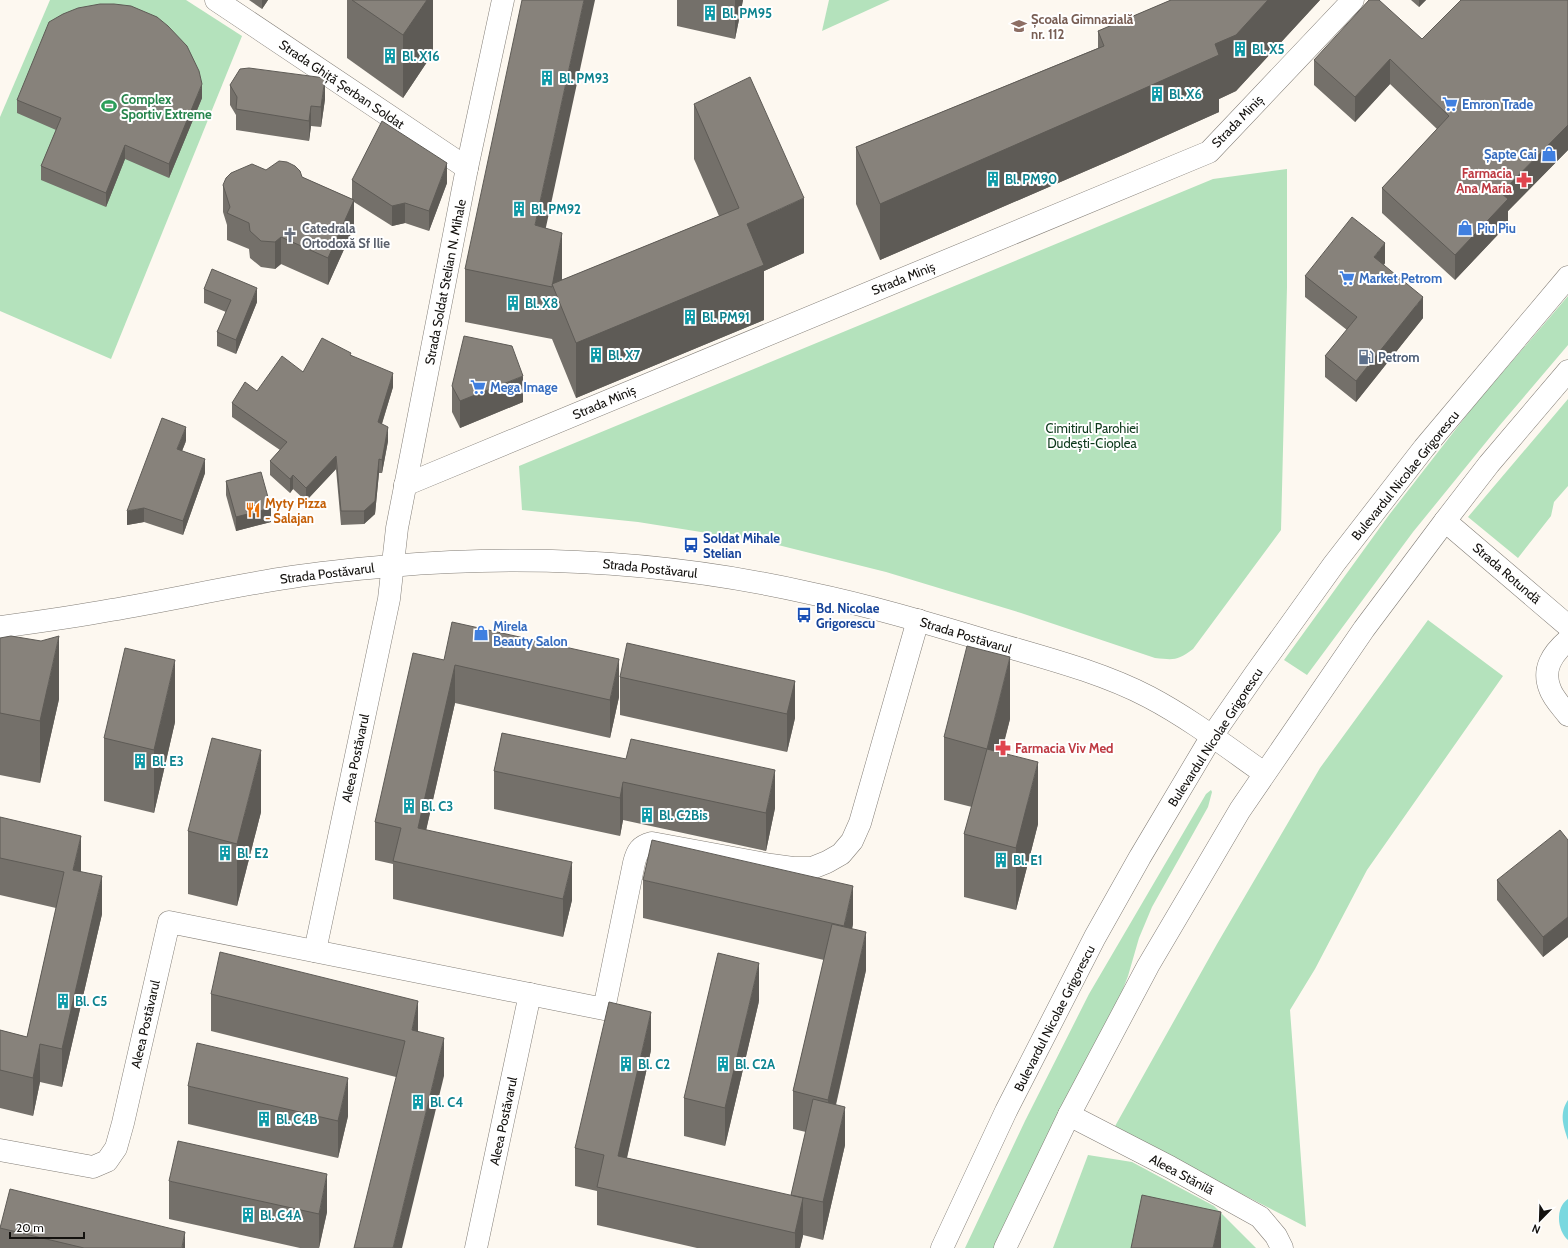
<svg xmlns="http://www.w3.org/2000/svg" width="1568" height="1248" viewBox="0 0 1568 1248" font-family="Cabin,sans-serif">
<rect width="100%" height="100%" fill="#fdf8f0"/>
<g fill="#b4e2bc">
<polygon points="50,0 186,0 242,36 111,359 0,311 0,117"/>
<polygon points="829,0 890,0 822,31"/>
<path d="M1287 169V287L1281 530 1193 649C1177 661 1174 660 1155 658L1021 613 886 572 770 543 638 522 522 510 519 466 1213 179Z"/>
<polygon points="1568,296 1568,345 1500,425 1413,532 1307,675 1284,660 1389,515 1473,407"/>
<polygon points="1568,399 1568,486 1554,502 1551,516 1518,558 1468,517"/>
<polygon points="1428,620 1503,676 1367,870 1315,969 1290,1010 1306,1227 1114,1128 1217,944 1320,768"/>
<polygon points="1211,790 1212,792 1208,807 1152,907 1139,938 1128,976 1116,1007 997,1248 965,1248 1025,1121 1089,994 1206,794"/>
<polygon points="1088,1155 1132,1162 1214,1206 1256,1248 1053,1248"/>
</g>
<g fill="#7ad8df">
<path d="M1568 1100V1140C1563 1126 1559 1113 1568 1100Z"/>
<path d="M1568 1199V1240C1557 1231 1555 1207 1568 1199Z"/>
</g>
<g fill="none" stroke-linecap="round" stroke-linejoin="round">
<defs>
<g id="minor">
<polyline points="216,0 467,168"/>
<polyline points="405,485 1209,152 1353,0"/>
<polyline points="1445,521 1568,626"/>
<path d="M1568 640C1552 654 1542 669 1550 689 1553 698 1562 707 1568 715"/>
<polyline points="315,951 389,599 397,528 467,168 503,0"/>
<polyline points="1069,1115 1170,1167 1260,1217 1276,1236 1282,1248"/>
<path d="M0 1150 93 1167 107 1161 116 1148 123 1123 169 922 604 1009 634 863C637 851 640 846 652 843L771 865 793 868H812L827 862 841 854 852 841 860 823 918 620"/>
<polyline points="476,1248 530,994"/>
</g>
<path id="tertiary" d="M0 627C37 622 74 617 111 610 171 600 231 586 292 577 325 572 357 569 390 566 530 554 672 562 809 593 867 605 924 622 981 639 1037 656 1097 670 1149 697 1189 718 1227 747 1264 773"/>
<g id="secondary">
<polyline points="942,1248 1006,1111 1095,937 1140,857 1212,736 1255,674 1334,564 1424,448 1568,277"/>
<polyline points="1005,1248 1069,1115 1148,966 1240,810 1364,629 1445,521 1489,464 1568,371"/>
</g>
</defs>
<use href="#minor" stroke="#837e77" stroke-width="23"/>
<use href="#tertiary" stroke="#837e77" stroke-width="23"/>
<use href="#secondary" stroke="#837e77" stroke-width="23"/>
<use href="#minor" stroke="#fff" stroke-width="22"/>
<use href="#tertiary" stroke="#fff" stroke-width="22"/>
<use href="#secondary" stroke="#fff" stroke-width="22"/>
</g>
<g fill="#74706a">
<polygon points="249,0 268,0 262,9"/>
<polygon points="347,0 433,0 433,53 403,98 347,58"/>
<polygon points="677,0 743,0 735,39 677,26"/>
<polygon points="1171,0 1320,0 1236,91 1219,99 1219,112 1125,154 880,260 856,204 856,147 1098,48 1098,31"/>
<polygon points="1411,0 1426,0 1419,7"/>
<polygon points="1568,0 1568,150 1508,211 1508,224 1455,280 1382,213 1382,188 1437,129 1390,84 1355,122 1314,85 1314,60 1422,39"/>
<polygon points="230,85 325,99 321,127 311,126 309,141 236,130 236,115 230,105"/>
<polygon points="202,98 169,178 125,159 106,207 41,180 41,166 56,130 17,113 17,100"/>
<polygon points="694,104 804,253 764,271 764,320 576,398 552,339 465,322 465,269 546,228 562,280 719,216 694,159"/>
<polygon points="266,170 302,177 352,199 352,180 447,183 429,231 405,223 392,226 354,202 354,227 328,285 281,264 275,269 261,267 250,258 249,249 227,240 227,225 223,212 223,185"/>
<polygon points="1385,263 1384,265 1423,318 1356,402 1325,377 1325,356 1347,330 1305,297 1305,276"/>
<polygon points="204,289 257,302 236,354 217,346 217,332 226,312 204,303"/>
<polygon points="351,355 393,387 382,424 388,441 382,473 379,473 375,514 364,524 341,525 336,469 306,501 293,489 290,493 270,475 270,461 280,450 232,417 232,403 257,391 303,372"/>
<polygon points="452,386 523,402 460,428 452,412"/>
<polygon points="186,441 182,451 205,473 183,535 144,522 127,525"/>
<polygon points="226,481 271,522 236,531 226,495"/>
<polygon points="0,638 59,699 40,783 0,775"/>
<polygon points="444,660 619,697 610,738 455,703 426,830 572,900 563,937 393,899 393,864 375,860 375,822"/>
<polygon points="620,677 795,681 795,718 787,752 620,715"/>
<polygon points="1010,719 1001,752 1038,824 1016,910 964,897 964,834 972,807 944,800 944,737"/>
<polygon points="175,722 154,813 104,801 104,738"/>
<polygon points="502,733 775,808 766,851 623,820 620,836 494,809 494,771"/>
<polygon points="261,812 237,906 188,894 188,831"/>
<polygon points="0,817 81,872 102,914 62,1087 40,1082 33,1116 0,1108 0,1030 27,1037 56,908 0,895"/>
<polygon points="1568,840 1568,937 1543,957 1497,900 1497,880"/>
<polygon points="643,880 853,924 852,929 866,970 836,1105 845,1145 823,1240 803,1235 800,1248 697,1248 597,1225 597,1191 575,1186 575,1148 651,1050 627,1158 791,1196 806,1132 793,1129 793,1091 824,960 643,918"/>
<polygon points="211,994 418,1032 444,1076 396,1077 211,1031"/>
<polygon points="759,1001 725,1146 684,1136 684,1098"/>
<polygon points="188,1086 348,1116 338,1158 188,1124"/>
<polygon points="169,1181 327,1212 319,1248 300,1248 169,1219"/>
<polygon points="0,1228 185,1248 0,1248"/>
</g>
<g fill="#5e5b56">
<polygon points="262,0 268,0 262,9"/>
<polygon points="427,0 433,0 433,53 403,98 403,35"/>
<polygon points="584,0 595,0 535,278 535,225"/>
<polygon points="735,0 743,0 735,39"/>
<polygon points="1268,0 1320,0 1236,91 1219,99 1219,112 1125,154 880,260 880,204 1215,44"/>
<polygon points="1419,0 1426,0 1419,7"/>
<polygon points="1390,59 1390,84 1355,122 1355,97"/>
<polygon points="325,78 325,99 321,127 321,107"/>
<polygon points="202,84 202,98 169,178 169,164"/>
<polygon points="311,106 311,126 309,141 309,121"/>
<polygon points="1568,125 1568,150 1508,211 1508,224 1455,280 1455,255 1501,193"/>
<polygon points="125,145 125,159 106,207 106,193"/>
<polygon points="447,163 447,183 429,231 429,211"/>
<polygon points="804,198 804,253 764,271 764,320 576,398 576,343 747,224"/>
<polygon points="354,200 354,227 328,285 328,258"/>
<polygon points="405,203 405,223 392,226 392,206"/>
<polygon points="562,233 562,285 552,285"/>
<polygon points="281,237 281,264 275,269 275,242"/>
<polygon points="1385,243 1385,263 1374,278 1374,257"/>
<polygon points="257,288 257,302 236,354 236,340"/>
<polygon points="1423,297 1423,318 1356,402 1356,381"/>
<polygon points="393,373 393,387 378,436 378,422"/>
<polygon points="523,376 523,402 460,428 460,401"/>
<polygon points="186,427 186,441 177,463 177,449"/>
<polygon points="388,427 388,441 382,473 382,460"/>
<polygon points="336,456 336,469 306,501 306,488"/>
<polygon points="205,459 205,473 183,535 183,521"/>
<polygon points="379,459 379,473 375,514 364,524 364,511"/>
<polygon points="293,475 293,489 290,493 290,479"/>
<polygon points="144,508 144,522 127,525 127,511"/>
<polygon points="271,508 271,522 236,531 236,517"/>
<polygon points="59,636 59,699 40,783 40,721"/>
<polygon points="1010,657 1010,719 987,811 987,749"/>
<polygon points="619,659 619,697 610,738 610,700"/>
<polygon points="175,660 175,722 154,813 154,750"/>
<polygon points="455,665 455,703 418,866 418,828"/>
<polygon points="795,681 795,718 787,752 787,714"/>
<polygon points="261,750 261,812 237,906 237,844"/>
<polygon points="1038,762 1038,824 1016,910 1016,848"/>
<polygon points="775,770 775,808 766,851 766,813"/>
<polygon points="623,782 623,820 620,836 620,798"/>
<polygon points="81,836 81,873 73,870"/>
<polygon points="572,862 572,900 563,937 563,899"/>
<polygon points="102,876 102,914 62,1087 62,1049"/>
<polygon points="853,886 853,924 844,964 844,926"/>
<polygon points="1568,917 1568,937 1543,957 1543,937"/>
<polygon points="866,932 866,970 828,1138 828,1100"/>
<polygon points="759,963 759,1001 725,1146 725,1108"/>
<polygon points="418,1001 418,1039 412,1030"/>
<polygon points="651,1012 651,1050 619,1192 618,1156"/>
<polygon points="444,1038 444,1076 402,1248 393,1248"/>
<polygon points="40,1044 40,1082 33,1116 33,1078"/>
<polygon points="348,1078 348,1116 338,1158 338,1121"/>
<polygon points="845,1107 845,1145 823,1240 823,1202"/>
<polygon points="327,1174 327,1212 319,1248 319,1214"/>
<polygon points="803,1198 803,1236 800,1248 795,1248 795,1233"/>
<polygon points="1221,1212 1221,1248 1213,1248"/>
<polygon points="185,1232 185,1248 182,1248"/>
</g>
<g fill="#87827b" stroke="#5e5b56">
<polygon points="352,0 427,0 403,35"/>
<polygon points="522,0 584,0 535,225 562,233 552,287 465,269"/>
<polygon points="1171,0 1268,0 1236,35 1215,44 1219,55 1125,97 880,204 856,147 1104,46 1098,31"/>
<polygon points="1369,0 1379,0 1422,39 1461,0 1568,0 1568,125 1501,193 1508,199 1455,255 1382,188 1449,116 1390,59 1355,97 1314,60"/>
<polygon points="100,4 114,4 131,6 157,17 168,26 187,46 199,71 202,84 169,164 125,145 106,193 41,166 61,118 17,100 49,22 63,14 78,8"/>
<polygon points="249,68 325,78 321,107 311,106 309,121 236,109 237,97 230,85 240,69"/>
<polygon points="750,77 804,198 747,224 764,265 576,343 552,284 739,208 694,104"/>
<polygon points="382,121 447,163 429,211 405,203 392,206 352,180"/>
<polygon points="279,161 287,162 295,166 300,171 302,177 354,200 328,258 281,237 275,242 261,241 250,231 249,223 227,213 230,207 223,185 226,178 231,173 252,164 266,170"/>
<polygon points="1352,217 1385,243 1374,257 1423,297 1356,381 1325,356 1357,317 1305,276"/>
<polygon points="212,269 257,288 236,340 217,332 231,300 204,289"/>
<polygon points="464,336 512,346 523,376 460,401 452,386"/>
<polygon points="322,338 351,353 350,355 393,373 378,422 388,427 382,460 379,459 375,501 364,511 341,511 336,456 306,488 293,475 290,479 270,461 287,442 232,403 245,382 257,391 282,356 303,372"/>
<polygon points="162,418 186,427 177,449 205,459 183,521 144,508 127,511"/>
<polygon points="261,472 271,508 236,517 226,481"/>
<polygon points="452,622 619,659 610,700 455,665 418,828 572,862 563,899 393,861 401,828 375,822 413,653 444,660"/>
<polygon points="11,636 41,641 59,636 40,721 0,713 0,638"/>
<polygon points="627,643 795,681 787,714 620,677"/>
<polygon points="967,646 1010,657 987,749 944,737"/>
<polygon points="125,648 175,660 154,750 104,738"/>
<polygon points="502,733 626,759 631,739 775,770 766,813 623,782 620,798 494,771"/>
<polygon points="212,738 261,750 237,844 188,831"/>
<polygon points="987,749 1038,762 1016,848 964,834"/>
<polygon points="0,817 81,836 73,870 102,876 62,1049 40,1044 33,1078 0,1070 0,1030 27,1037 64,872 0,858"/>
<polygon points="1560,830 1568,840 1568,917 1543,937 1497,880"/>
<polygon points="652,840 853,886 844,926 643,880"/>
<polygon points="832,924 866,932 828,1100 793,1091"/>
<polygon points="220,952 418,1001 412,1030 444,1038 393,1248 354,1248 405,1041 211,994"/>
<polygon points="718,953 759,963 725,1108 684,1098"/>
<polygon points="609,1002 651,1012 618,1156 803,1198 795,1233 597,1187 604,1155 575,1148"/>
<polygon points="197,1043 348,1078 338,1121 188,1086"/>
<polygon points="813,1099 845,1107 823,1202 791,1195"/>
<polygon points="178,1141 327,1174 319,1214 169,1181"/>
<polygon points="10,1189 185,1232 182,1247 184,1248 84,1248 0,1228"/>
<polygon points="1142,1195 1221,1212 1213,1248 1131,1248"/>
</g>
<defs>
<symbol id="building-bare" viewBox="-9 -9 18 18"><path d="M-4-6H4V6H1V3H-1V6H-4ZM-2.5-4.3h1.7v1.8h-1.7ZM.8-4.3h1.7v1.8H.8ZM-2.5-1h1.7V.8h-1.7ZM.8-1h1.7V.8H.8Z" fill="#0f9aa8" stroke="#fff" stroke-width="2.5" paint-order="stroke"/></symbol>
<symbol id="school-bare" viewBox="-9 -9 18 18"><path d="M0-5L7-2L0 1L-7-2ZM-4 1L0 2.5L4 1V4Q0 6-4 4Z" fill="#8d6e63" stroke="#fff" stroke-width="2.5" paint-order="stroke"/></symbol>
<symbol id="supermarket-bare" viewBox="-9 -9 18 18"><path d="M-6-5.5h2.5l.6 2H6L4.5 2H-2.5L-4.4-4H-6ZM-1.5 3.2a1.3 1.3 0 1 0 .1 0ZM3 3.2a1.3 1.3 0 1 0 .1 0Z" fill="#3f7fe0" stroke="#fff" stroke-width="2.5" paint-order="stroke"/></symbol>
<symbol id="stadium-bare" viewBox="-9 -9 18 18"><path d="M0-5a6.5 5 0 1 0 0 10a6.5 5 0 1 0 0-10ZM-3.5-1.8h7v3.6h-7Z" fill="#2e9e5b" stroke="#fff" stroke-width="2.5" paint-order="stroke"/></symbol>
<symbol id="shop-bare" viewBox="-9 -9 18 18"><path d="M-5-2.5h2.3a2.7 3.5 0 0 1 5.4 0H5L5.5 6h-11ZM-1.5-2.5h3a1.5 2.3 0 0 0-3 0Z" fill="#3f7fe0" stroke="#fff" stroke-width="2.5" paint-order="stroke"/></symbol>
<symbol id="pharmacy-bare" viewBox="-9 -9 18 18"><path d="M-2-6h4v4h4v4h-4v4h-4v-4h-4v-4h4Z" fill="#e0444e" stroke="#fff" stroke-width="2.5" paint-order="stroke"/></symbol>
<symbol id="church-bare" viewBox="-9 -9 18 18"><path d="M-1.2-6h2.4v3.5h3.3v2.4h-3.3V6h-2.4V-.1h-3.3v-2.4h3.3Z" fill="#6b7280" stroke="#fff" stroke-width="2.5" paint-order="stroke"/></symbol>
<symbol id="fuel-bare" viewBox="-9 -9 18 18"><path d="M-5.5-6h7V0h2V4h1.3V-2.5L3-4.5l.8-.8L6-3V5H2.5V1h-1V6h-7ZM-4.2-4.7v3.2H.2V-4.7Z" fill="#5c6f8a" stroke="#fff" stroke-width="2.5" paint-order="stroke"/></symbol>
<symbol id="restaurant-bare" viewBox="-9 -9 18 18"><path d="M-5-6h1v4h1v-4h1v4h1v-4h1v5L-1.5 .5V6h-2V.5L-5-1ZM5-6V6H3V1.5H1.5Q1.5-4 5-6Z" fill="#e8710a" stroke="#fff" stroke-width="2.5" paint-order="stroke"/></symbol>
<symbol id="bus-bare" viewBox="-9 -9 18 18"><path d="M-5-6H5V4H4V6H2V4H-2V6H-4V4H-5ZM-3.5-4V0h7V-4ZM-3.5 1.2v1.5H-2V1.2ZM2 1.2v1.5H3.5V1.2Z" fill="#1a4fb4" stroke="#fff" stroke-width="2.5" paint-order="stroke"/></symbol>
</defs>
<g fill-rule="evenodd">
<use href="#building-bare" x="699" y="2" width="22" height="22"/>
<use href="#school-bare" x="1008" y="15" width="22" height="22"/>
<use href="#building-bare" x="1229" y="38" width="22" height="22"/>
<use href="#building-bare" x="379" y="45" width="22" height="22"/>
<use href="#building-bare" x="536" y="67" width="22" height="22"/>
<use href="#building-bare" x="1146" y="83" width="22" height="22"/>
<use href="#supermarket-bare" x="1439" y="93" width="22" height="22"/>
<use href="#stadium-bare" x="98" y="95" width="22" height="22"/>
<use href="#shop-bare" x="1538" y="143" width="22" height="22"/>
<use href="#building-bare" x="982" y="168" width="22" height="22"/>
<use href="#pharmacy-bare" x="1513" y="169" width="22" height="22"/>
<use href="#building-bare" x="508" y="198" width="22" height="22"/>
<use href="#shop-bare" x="1454" y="217" width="22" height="22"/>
<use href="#church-bare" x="279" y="224" width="22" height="22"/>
<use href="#supermarket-bare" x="1336" y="267" width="22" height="22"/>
<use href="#building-bare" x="502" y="292" width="22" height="22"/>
<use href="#building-bare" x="679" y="306" width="22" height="22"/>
<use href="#building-bare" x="585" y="344" width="22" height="22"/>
<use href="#fuel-bare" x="1355" y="346" width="22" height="22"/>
<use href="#supermarket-bare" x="467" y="376" width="22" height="22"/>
<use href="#restaurant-bare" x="242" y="499" width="22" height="22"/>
<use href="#bus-bare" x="680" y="534" width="22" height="22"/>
<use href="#bus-bare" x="793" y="604" width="22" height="22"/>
<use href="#shop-bare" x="470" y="622" width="22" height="22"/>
<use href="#pharmacy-bare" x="992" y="737" width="22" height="22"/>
<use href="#building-bare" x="129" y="750" width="22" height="22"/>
<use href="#building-bare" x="398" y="795" width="22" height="22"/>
<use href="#building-bare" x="636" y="804" width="22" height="22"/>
<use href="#building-bare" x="214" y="842" width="22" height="22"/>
<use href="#building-bare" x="990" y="849" width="22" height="22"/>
<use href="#building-bare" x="52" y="990" width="22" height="22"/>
<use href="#building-bare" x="615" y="1053" width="22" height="22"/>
<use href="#building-bare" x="712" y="1053" width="22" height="22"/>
<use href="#building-bare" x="407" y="1091" width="22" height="22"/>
<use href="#building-bare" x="253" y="1108" width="22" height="22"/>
<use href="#building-bare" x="237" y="1204" width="22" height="22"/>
</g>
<g text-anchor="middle" stroke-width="4" stroke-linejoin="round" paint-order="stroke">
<g font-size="13" font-weight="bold" fill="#0d838f" stroke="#fff" text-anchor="start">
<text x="722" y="18">Bl. PM95</text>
<text x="1252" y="54">Bl. X5</text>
<text x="402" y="61">Bl. X16</text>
<text x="559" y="83">Bl. PM93</text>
<text x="1169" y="99">Bl. X6</text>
<text x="1005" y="184">Bl. PM90</text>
<text x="531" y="214">Bl. PM92</text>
<text x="525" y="308">Bl. X8</text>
<text x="702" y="322">Bl. PM91</text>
<text x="608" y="360">Bl. X7</text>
<text x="152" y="766">Bl. E3</text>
<text x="421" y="811">Bl. C3</text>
<text x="659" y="820">Bl. C2Bis</text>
<text x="237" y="858">Bl. E2</text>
<text x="1013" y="865">Bl. E1</text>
<text x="75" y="1006">Bl. C5</text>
<text x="638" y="1069">Bl. C2</text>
<text x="735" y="1069">Bl. C2A</text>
<text x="430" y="1107">Bl. C4</text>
<text x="276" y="1124">Bl. C4B</text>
<text x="260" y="1220">Bl. C4A</text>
</g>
<g font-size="13" font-weight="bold" fill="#785e54" stroke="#fff" text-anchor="start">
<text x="1031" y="24">Școala Gimnazială<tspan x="1031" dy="15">nr. 112</tspan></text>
</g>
<g font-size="13" fill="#14120f" stroke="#fff">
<text transform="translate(342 84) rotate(34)" y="5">Strada Ghiță Șerban Soldat</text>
<text transform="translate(1237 121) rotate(-46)" y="5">Strada Miniș</text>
<text transform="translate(903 278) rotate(-22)" y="5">Strada Miniș</text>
<text transform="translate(445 282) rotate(-79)" y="5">Strada Soldat Stelian N. Mihale</text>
<text transform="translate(604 402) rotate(-23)" y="5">Strada Miniș</text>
<text transform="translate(1405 475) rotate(-51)" y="5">Bulevardul Nicolae Grigorescu</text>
<text transform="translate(650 568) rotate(6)" y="5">Strada Postăvarul</text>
<text transform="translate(327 573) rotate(-7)" y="5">Strada Postăvarul</text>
<text transform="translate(1507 573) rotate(41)" y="5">Strada Rotundă</text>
<text transform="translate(966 635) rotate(17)" y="5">Strada Postăvarul</text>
<text transform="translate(1215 737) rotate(-57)" y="5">Bulevardul Nicolae Grigorescu</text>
<text transform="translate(355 758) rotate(-78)" y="5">Aleea Postăvarul</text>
<text transform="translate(1054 1018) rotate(-63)" y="5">Bulevardul Nicolae Grigorescu</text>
<text transform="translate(145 1024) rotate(-77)" y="5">Aleea Postăvarul</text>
<text transform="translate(503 1121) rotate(-78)" y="5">Aleea Postăvarul</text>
<text transform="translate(1182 1174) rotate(28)" y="5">Aleea Stănilă</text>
</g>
<g font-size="13" font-weight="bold" fill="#27864d" stroke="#fff" text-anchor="start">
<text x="121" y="104">Complex<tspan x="121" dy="15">Sportiv Extreme</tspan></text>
</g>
<g font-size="13" font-weight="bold" fill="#366cbe" stroke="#fff" text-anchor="start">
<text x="1462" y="109">Emron Trade</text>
<text x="1537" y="159" text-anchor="end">Șapte Cai</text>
<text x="1477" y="233">Piu Piu</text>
<text x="1359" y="283">Market Petrom</text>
<text x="490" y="392">Mega Image</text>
<text x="493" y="631">Mirela<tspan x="493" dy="15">Beauty Salon</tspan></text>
</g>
<g font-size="13" font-weight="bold" fill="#be3a42" stroke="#fff" text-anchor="end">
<text x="1512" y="178">Farmacia<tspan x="1512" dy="15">Ana Maria</tspan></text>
<text x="1015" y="753" text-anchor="start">Farmacia Viv Med</text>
</g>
<g font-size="13" font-weight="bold" fill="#5b616d" stroke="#fff" text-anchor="start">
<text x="302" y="233">Catedrala<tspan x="302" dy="15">Ortodoxă Sf Ilie</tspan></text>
</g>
<g font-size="13" font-weight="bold" fill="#4e5e75" stroke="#fff" text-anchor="start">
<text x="1378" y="362">Petrom</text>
</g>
<g font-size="13" fill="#0d391b" stroke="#fff">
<text x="1092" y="433">Cimitirul Parohiei<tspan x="1092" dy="15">Dudești-Cioplea</tspan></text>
</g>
<g font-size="13" font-weight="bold" fill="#c56008" stroke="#fff" text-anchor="start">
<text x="265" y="508">Myty Pizza<tspan x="265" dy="15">- Salajan</tspan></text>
</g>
<g font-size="13" font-weight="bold" fill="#164399" stroke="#fff" text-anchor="start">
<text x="703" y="543">Soldat Mihale<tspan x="703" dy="15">Stelian</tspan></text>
<text x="816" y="613">Bd. Nicolae<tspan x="816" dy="15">Grigorescu</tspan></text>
</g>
</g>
<g transform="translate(1540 1220) rotate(203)" stroke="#ffffff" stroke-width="3" paint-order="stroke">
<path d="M0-3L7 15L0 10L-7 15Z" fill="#14120f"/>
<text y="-6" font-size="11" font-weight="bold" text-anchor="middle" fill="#14120f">N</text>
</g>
<path d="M10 1232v6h74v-6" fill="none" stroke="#14120f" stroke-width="2"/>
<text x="16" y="1232" font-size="12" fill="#14120f" stroke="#ffffff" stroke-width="3" paint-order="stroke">20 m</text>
</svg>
